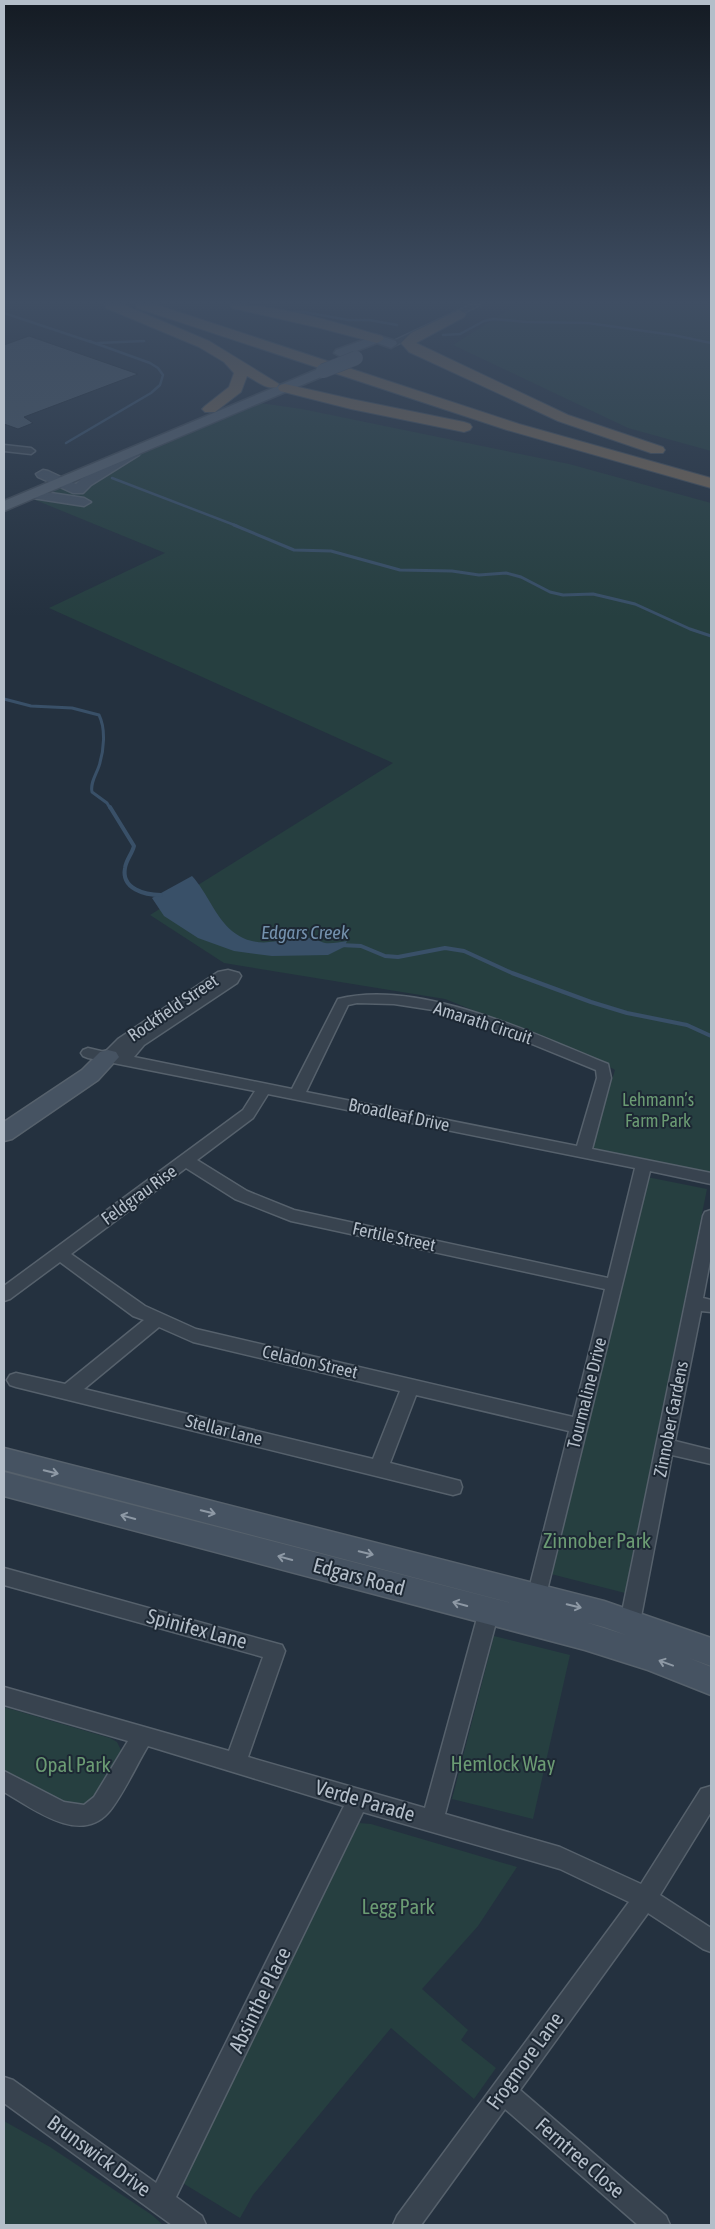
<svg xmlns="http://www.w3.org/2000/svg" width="715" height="2229" viewBox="0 0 715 2229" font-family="'Asap Condensed',sans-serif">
<rect width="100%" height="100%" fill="#24313f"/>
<g fill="#263f40">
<polygon points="516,305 711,305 711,451 628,428 453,345"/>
<polygon points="260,403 302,409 569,464 711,503 711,1174 596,1151 592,1144 615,1070 596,1059 445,999 224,963 150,915 393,763 49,608 165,553 28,497"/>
<polygon points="647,1177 707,1189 625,1593 551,1574"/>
<polygon points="494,1636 570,1655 533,1819 452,1799"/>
<polygon points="4,1707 110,1738 117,1742 121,1750 119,1761 90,1805 71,1806 4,1772"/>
<polygon points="359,1823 371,1824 517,1867 478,1926 422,1989 468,2030 461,2040 496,2068 474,2099 391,2028 253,2195 240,2218 181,2182"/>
<polygon points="4,2121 50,2147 152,2215 163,2225 4,2225"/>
</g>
<path fill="#395068" d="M192 876C207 892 215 917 232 931 259 953 284 936 310 938 315 938 320 942 325 943 331 944 340 942 347 941L344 947 328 955 272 956 234 951 198 938 164 916 152 898Z"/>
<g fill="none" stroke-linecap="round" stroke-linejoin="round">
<g stroke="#395068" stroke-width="2.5">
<polyline points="285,312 304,312 348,320 369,320 397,325"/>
<polyline points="4,313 91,342"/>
<polyline points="443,335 460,334 484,321 493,319 526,322 588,323 673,335 711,343"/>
<polyline points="98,343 144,341"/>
<polyline points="66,443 151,393 160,385 163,375 158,368 150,363 89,341"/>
<polyline points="112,478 237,526"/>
</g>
<g stroke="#395068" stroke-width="3">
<polyline points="234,525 294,550 331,551 400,570 452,571 479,575 506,573 521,577 550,592 563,595 593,594 635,604 690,629 711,636"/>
<path d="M4 699 31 706 72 708 99 715C106 729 104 751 99 766 96 775 90 783 92 792L107 803 110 808"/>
</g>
<g stroke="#395068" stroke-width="4">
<path d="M110 807 134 846C132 854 126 860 125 868 121 889 145 895 161 895"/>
<polyline points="340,945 361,946 385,956 398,957 445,948 464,951 512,973 591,1002 627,1013 687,1025 711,1036"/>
</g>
</g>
<polygon fill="#485765" stroke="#1f2a36" points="29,336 138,374 24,417 33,423 18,429 4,424 4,345"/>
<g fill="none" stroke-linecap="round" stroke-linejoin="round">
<defs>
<g id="street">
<polygon points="470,305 480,305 394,346 387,344"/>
<polygon points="4,445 31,448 35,451 31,454 4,451"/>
<path d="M228 970 239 973 241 976 237 983 144 1045 134 1057 292 1089 338 999C419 978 533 1034 608 1064L611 1078 592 1149 711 1173V1184L650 1171 544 1603 537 1606 530 1603 527 1597 569 1431 416 1395 390 1463 460 1481 462 1487 460 1493 453 1495 16 1387 10 1385 7 1380 10 1375 16 1373 65 1384 144 1320 133 1316 60 1262 10 1299 4 1301V1286L243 1110 255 1091 88 1058 83 1056 81 1053 83 1050 88 1048 105 1052 118 1039 218 972ZM357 1003 394 1004 446 1012 478 1022 596 1070 597 1078 577 1146 306 1092 348 1005ZM268 1094 635 1168 608 1278 294 1210 247 1191 197 1160 253 1118ZM186 1168 235 1199 291 1221 605 1289 573 1417 196 1329 145 1306 71 1254ZM159 1327 193 1342 400 1391 373 1459 84 1389Z"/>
<polygon points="711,1210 711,1256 703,1298 711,1300 711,1312 701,1311 675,1441 711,1450 711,1464 672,1455 640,1622 637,1628 630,1631 623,1628 620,1622 703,1216 705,1212"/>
<path d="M4 1568 282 1645 285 1651 248 1757 425 1808 479 1611 482 1605 489 1602 496 1605 499 1611 445 1814 560 1847 641 1884 701 1789 711 1786V1812L660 1895 711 1928V1952L703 1949 648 1913 520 2090 666 2216 670 2225H638L505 2109 421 2225H393L397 2216 629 1902 560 1869 363 1812 176 2197 202 2216 206 2225H172L4 2103V2077L13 2080 156 2183 344 1806 148 1746C137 1764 121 1799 108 1813 79 1845 32 1808 4 1792V1771L64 1802 84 1805 94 1797 128 1741 4 1705V1687L229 1751 263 1657 4 1585Z"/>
</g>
<g id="secondary">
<polygon points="134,448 139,449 141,452 139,455 91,485 83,493 73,493 38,477 36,474 43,470 48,471 76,484 81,479"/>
<polygon points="31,490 84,498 91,502 84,506 26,497 24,494"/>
<polygon points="108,1050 116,1052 119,1057 98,1080 12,1139 4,1141 4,1122 82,1070 100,1052"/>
<polygon points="4,1448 604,1601 711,1638 711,1666 689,1658 711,1667 711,1695 648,1670 585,1650 4,1496 4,1472 585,1622 626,1635 604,1627 4,1470"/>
</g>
<g id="primary">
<polygon points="377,335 396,341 397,344 391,348 377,343 341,357 334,353 336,350"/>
<polygon points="323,367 328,368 330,371 328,374 4,511 4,501"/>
</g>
<g id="highway">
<path d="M105 305H124L209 341 279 384 277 387C266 390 257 381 247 376L241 392 215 412H205L202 409 205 406 229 387 234 373 224 362 199 347 106 308Z"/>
<polygon points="136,305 157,305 519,424 711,478 711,488 507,430 137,308"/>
<path d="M231 305C282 305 333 322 382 336L384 339 377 343 320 328 232 308Z"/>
<polygon points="459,310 466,314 464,317 416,343 568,415 663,447 665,450 663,453 651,453 558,421 409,352 401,343 411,333"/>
<polygon points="285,384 351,399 464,422 470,424 472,427 470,430 464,432 351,409 280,391 278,388 280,385"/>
</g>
</defs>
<use href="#street" stroke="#56616c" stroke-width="3"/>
<use href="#secondary" stroke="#56616c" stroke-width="3"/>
<use href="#primary" stroke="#414c58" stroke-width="3"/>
<use href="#highway" stroke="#434e59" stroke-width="2"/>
<use href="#street" fill="#38434f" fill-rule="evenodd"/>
<use href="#secondary" fill="#465362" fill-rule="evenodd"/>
<use href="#primary" fill="#56626f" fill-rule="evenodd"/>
<use href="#highway" fill="#756655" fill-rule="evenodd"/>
<defs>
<polyline id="primary-bridge" points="323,371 356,358"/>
</defs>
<use href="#primary-bridge" stroke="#414c58" stroke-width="15" stroke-linecap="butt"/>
<use href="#primary-bridge" stroke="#56626f" stroke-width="14"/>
</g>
<defs><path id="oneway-shaft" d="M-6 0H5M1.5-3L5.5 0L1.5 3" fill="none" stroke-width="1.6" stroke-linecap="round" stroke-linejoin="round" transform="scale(1.25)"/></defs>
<g stroke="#8e99a5">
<use href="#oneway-shaft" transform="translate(51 1472) rotate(14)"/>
<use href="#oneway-shaft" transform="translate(208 1512) rotate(14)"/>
<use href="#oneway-shaft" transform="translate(128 1517) rotate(-165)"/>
<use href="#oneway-shaft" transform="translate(366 1553) rotate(14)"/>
<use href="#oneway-shaft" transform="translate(285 1558) rotate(-165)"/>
<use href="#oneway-shaft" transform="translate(460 1604) rotate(-165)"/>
<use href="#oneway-shaft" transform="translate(574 1606) rotate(14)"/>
<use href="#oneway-shaft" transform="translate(666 1663) rotate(-160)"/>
</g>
<linearGradient id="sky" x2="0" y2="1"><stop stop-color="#141b23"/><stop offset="0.49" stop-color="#3f4e63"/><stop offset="1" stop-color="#3f4e63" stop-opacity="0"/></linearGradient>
<rect width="715" height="617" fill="url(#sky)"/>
<g text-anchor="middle" stroke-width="4" stroke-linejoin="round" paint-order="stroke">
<g font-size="18" fill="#b4bec9" stroke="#1d2834">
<text transform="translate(173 1008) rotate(-34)" y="6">Rockfield Street</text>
<text transform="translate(483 1023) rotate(18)" y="6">Amarath Circuit</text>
<text transform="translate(399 1115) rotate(12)" y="6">Broadleaf Drive</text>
<text transform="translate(139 1195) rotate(-36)" y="6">Feldgrau Rise</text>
<text transform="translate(394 1237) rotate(12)" y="6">Fertile Street</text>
<text transform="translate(310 1362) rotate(13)" y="6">Celadon Street</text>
<text transform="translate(587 1393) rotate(-76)" y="6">Tourmaline Drive</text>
<text transform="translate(671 1419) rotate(-79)" y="6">Zinnober Gardens</text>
<text transform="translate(224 1430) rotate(14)" y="6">Stellar Lane</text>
</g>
<g font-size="18" fill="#6b9b73" stroke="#1d2834">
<text x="658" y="1106">Lehmann’s<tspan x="658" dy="21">Farm Park</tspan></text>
</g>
<g font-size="19" font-style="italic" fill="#7491ad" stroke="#1d2834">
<text x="305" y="939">Edgars Creek</text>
</g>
<g font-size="21" fill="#6b9b73" stroke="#1d2834">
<text x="597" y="1548">Zinnober Park</text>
<text x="503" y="1771">Hemlock Way</text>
<text x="73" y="1772">Opal Park</text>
<text x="398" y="1914">Legg Park</text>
</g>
<g font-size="21" fill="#b4bec9" stroke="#1d2834">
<text transform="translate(359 1577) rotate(15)" y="7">Edgars Road</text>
<text transform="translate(197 1629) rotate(15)" y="7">Spinifex Lane</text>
<text transform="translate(365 1801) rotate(16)" y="7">Verde Parade</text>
<text transform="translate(260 2000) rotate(-64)" y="7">Absinthe Place</text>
<text transform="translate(525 2061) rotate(-54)" y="7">Frogmore Lane</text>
<text transform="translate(99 2156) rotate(36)" y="7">Brunswick Drive</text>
<text transform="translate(580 2158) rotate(41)" y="7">Ferntree Close</text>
</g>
</g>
<rect width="715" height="2229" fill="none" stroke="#b4bec9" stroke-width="10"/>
</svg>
